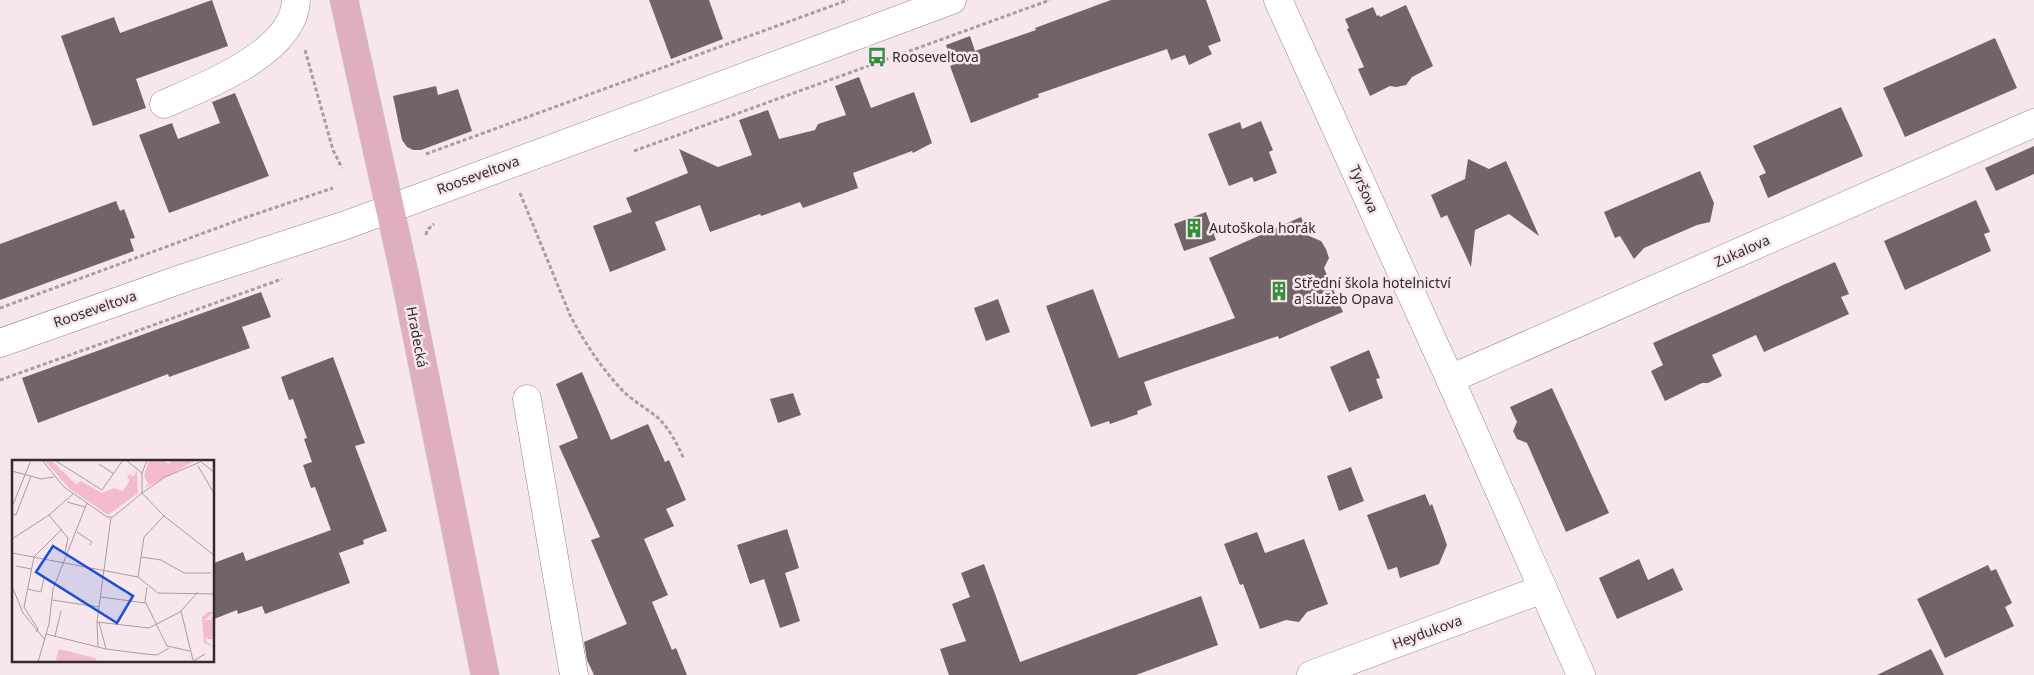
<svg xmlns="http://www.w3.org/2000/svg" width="2034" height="675" viewBox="0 0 2034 675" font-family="'Noto Sans',sans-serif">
<rect width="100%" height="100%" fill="#f7e7ec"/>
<g fill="#716469">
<polygon points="212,0 228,46 136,79 146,108 93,126 61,36 114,17 120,33"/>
<polygon points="649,0 709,0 723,39 671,59"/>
<polygon points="1111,0 1206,0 1221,41 1208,46 1212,54 1189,65 1185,55 1171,60 1167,49 1038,94 1039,97 971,123 950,66 953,65 946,45 970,36 975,51 1036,30 1035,28"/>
<polygon points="1406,5 1433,66 1412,77 1406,85 1396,87 1390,86 1370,96 1358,69 1364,67 1347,29 1349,28 1345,19 1373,7 1377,16 1379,15 1380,17"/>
<polygon points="1995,38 2017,88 1905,137 1883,88"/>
<polygon points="859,77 871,108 914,92 932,143 913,153 912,151 853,173 858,188 803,208 800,202 761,216 760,214 710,232 700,205 655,222 666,250 610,272 593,226 632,212 626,198 688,173 679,149 718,167 752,155 739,120 768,110 779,139 815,130 818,124 846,115 835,86"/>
<polygon points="436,86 438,95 458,89 472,131 421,150 413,150 407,147 402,140 393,96"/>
<polygon points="235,93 269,176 169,213 139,135 172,123 178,139 220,123 212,102"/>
<polygon points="1841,107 1863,156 1768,198 1759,176 1766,173 1753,146"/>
<polygon points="1261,121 1273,150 1269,152 1277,173 1254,182 1252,177 1229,186 1208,134 1240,122 1242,129"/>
<polygon points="2034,146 2034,174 1996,191 1985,168"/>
<polygon points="1468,159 1489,169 1506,161 1539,236 1509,214 1475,230 1471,267 1447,215 1441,218 1431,195 1465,179"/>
<polygon points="1700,171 1714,203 1710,222 1697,225 1644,248 1634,259 1620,236 1615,238 1604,212"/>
<polygon points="1976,200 1990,232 1984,234 1991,251 1905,290 1884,241"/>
<polygon points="116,201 120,211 124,209 135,238 130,239 134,251 0,300 0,244"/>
<polygon points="1206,212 1216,240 1184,251 1174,224"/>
<polygon points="1301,217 1309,236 1321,241 1326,249 1329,258 1324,268 1343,312 1279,339 1278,336 1144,382 1152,405 1137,411 1138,414 1110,424 1109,421 1091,427 1046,306 1093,289 1119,358 1235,318 1209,258"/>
<polygon points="1835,262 1849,294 1841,297 1849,314 1764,352 1756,335 1712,355 1722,376 1708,383 1702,383 1665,401 1651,371 1663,365 1653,343"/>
<polygon points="261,292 271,317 242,327 250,348 169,377 168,374 38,423 22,378"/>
<polygon points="998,299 1010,332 986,341 974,308"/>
<polygon points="1369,350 1380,378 1376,379 1383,398 1349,412 1330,367"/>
<polygon points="333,357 365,443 355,446 387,531 363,540 364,544 339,553 350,583 265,614 262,606 238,614 237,610 214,619 214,563 243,552 246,561 331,530 315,487 311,488 303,465 312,462 304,439 307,438 293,399 289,400 281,377"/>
<polygon points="582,372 611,440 648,424 665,462 669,460 686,500 666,509 674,526 644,539 668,595 652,602 672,650 676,648 687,675 594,675 587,660 584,642 627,624 591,540 600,537 559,446 578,438 556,384"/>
<polygon points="1552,388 1609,513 1566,532 1527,443 1517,439 1513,431 1517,422 1510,407"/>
<polygon points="793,393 801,415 778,423 770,399"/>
<polygon points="1351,467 1364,501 1339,511 1327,476"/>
<polygon points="1425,494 1430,506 1432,504 1447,545 1439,564 1400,578 1397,567 1388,570 1367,515"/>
<polygon points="787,529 799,568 785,573 800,621 780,628 764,579 750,584 737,545"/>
<polygon points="1257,532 1265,553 1304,539 1328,604 1307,612 1299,622 1286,620 1260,629 1243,584 1240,585 1224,544"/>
<polygon points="1639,559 1648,580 1673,568 1683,590 1617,619 1599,578"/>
<polygon points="984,564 1020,662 1201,596 1218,645 1136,675 949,675 940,649 966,641 952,604 970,597 961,573"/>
<polygon points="1988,565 1991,571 1996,569 2012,603 2005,607 2014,626 1945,658 1917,599"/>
<polygon points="1931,649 1944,675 1877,675"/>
</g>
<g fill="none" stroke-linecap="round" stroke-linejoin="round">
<defs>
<g id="minor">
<polyline points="1278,0 1450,379 1581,675"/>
<path d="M164 104C204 87 295 52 296 0"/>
<polyline points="0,343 187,277 346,225 952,0"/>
<polyline points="1450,379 2034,123"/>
<polyline points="527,399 574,675"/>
<polyline points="1311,675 1543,589"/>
</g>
<polyline id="major" points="344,0 405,277 485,675"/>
</defs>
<use href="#minor" stroke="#94868b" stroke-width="29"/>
<use href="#major" stroke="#cdcccc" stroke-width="29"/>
<g stroke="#a99da0" stroke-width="3" stroke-dasharray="4 2.5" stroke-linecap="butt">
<polyline points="305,50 333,150 342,168"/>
<polyline points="634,151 1050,0"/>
<polyline points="426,154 848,0"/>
<path d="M520 193 570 315C584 342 602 369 623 391 633 401 646 408 657 417 670 429 677 444 684 459"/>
<polyline points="426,235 427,230 434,224"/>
<polyline points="0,308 247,217 333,188"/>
<polyline points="0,380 282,279"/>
</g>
<use href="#minor" stroke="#fff" stroke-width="28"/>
<use href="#major" stroke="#dfaec1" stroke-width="28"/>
</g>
<defs>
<symbol id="bus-bare" viewBox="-9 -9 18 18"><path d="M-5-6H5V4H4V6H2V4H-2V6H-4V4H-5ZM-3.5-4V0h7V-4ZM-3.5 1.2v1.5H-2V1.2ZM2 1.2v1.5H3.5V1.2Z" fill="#348e3e" stroke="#f7e7ec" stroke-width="2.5" paint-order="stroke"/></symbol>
<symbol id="building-bare" viewBox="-9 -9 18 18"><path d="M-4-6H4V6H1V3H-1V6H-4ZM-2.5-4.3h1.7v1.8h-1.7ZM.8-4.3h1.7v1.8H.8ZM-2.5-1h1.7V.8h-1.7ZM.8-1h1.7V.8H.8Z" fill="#348e3e" stroke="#f7e7ec" stroke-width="2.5" paint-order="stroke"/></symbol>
</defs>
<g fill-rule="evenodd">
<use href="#bus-bare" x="863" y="43" width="28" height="28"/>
<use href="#building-bare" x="1180" y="214" width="28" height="28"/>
<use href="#building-bare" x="1265" y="277" width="28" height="28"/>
</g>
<g text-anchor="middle" stroke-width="5" stroke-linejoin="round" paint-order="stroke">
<g font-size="14" fill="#302b2c" stroke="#f7e7ec" text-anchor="start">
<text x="892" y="62">Rooseveltova</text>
<text x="1209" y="233">Autoškola horák</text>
<text x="1294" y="288">Střední škola hotelnictví<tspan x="1294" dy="16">a služeb Opava</tspan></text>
</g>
<g font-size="14" fill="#302b2c" stroke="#f7e7ec">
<text transform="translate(478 175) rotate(-20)" y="5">Rooseveltova</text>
<text transform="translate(1364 189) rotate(66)" y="5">Tyršova</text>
<text transform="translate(1742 251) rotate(-24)" y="5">Zukalova</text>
<text transform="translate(95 309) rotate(-19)" y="5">Rooseveltova</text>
<text transform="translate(417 337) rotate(79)" y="5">Hradecká</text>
<text transform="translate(1427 632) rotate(-20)" y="5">Heydukova</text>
</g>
</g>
<g transform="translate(12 460)">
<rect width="202" height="202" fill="#f7e7ec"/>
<path d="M32 0H39L64 24 69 21 90 33 102 28 111 31 118 20 115 18 117 14 122 16 125 10 126 33 96 55 58 29ZM137 0H151L157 4 160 0 183 1 133 28 136 24 132 16ZM196 152H202L192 160H199L200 155 202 179H196L194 176V181L202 187 192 183 190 157ZM47 189 83 198 85 202H43Z" fill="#f4bbd0"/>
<path fill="none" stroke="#a79c9f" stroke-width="1" d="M30 0 52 27 95 57H101L130 33M114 0 130 13M44 1 90 30 111 0M188 1 203 13M87 4 102 14M186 6 203 35M0 11 29 19 42 17M130 33 153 17 188 2M130 33 152 56 203 96M130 33V13L135 0M55 42 73 47M0 47 19 0M0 54 4 55 19 16M37 55 56 78 53 92M65 72 80 82 78 85M0 79 37 55 61 34M0 93 126 117M129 97 149 100 172 113H199M4 106 19 109M126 117 146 133 203 134M126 117 132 77 152 56M0 126 11 153 33 180M135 127 133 141 155 186 178 191M15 129 29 132 32 118M89 137 133 143M40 140 87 147M169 151 181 200M85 162 137 168 168 152 186 132M87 162 94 189M24 172 26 169 12 147 22 97 50 69M34 174 94 189 133 194 145 195 157 188M43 176 49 151M86 187 85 162 99 57M26 202 37 164 41 129 75 43M180 202 193 194"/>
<path fill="#1d4ed8" fill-opacity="0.15" stroke="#1d4ed8" stroke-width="2.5" d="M41 86 121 136 105 163 24 112Z"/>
<rect width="202" height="202" fill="none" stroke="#302b2c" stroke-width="2.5"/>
</g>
</svg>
